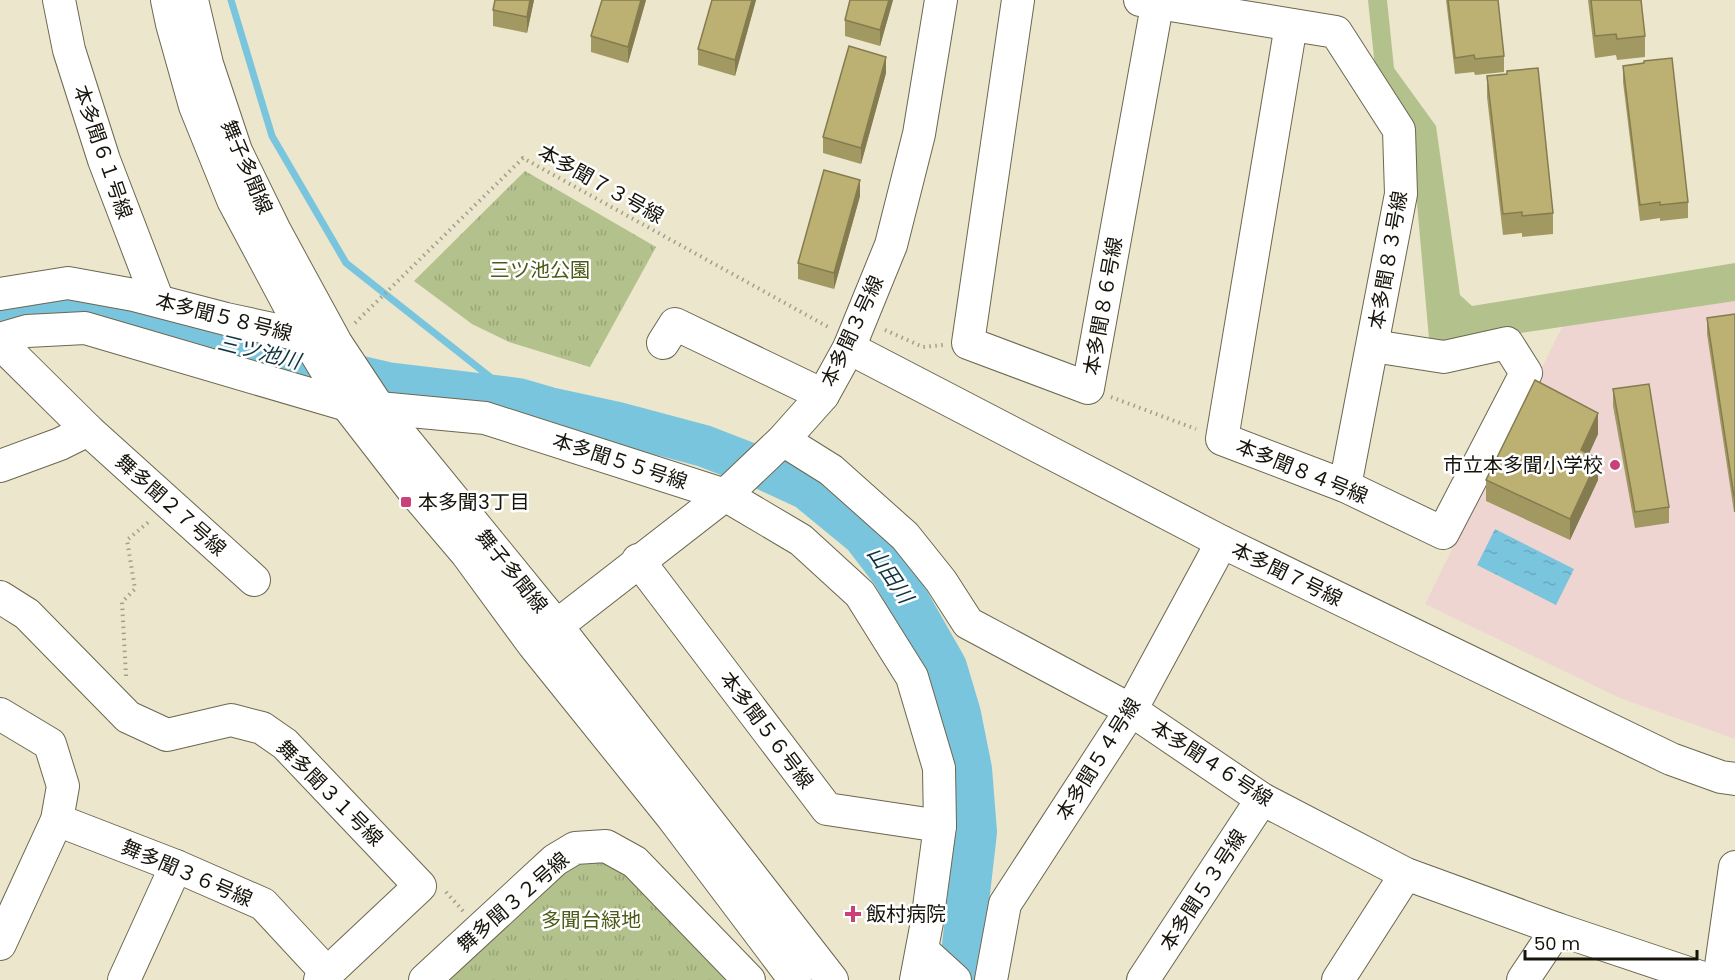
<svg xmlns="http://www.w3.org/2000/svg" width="1735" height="980" viewBox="0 0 1735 980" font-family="Poppins,'Noto Sans JP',sans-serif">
<defs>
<pattern id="park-tufts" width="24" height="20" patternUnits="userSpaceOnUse" patternTransform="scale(1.5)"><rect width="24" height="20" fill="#b3c18c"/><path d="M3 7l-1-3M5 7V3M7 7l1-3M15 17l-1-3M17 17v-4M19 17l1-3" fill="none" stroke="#99a577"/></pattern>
<pattern id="water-ripples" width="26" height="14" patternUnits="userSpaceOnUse" patternTransform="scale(1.5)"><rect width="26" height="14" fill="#7ac5de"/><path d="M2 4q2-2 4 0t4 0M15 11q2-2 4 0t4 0" fill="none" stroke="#69a8bd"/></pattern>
</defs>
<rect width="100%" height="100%" fill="#ebe6cc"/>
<polygon fill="#efd5d1" points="1735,301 1735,739 1620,698 1425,604 1563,325"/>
<polygon fill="#b3c18c" points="1368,0 1387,0 1394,68 1436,126 1460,295 1472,306 1735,263 1735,301 1440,345 1429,339 1411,135 1376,77"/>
<g fill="url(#park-tufts)">
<polygon points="525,171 656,247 590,367 509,342 472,324 414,281"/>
<polygon points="585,857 612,859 736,980 442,980 558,868"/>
</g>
<polygon fill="url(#water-ripples)" points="1495,529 1574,569 1556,605 1477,565"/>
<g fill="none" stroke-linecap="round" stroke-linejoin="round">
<polyline stroke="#7ac5de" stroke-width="7" points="231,0 272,136 346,263 518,399"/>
<polyline stroke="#7ac5de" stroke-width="42" points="0,314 40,309 163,329 232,347 387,383 518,399 549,408 618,423 704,446 766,470 807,489 863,535 893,574 946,667 960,714 971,769 976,832 959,980"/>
<defs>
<g id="minor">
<polyline points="59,0 69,50 104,160 158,301"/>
<polyline points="167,0 172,24 195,106 233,200 306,337 347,405 416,494 467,554 533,644 673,818 795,980"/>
<polyline points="192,0 207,64 236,151 275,231 336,343 379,408 556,625 832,980"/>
<polyline points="1018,0 968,343 1088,388 1158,0"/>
<polyline points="1140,0 1336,32 1399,130 1401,194 1345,486"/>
<polyline points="1291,25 1222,439 1345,486 1443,533 1526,373 1507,343 1444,357 1373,346"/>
<polyline points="0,294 68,283 134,295 226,319 319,339"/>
<polyline points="0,339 27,331 85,328 347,405 485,418 725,495 801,540 860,594 912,677 939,768 940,826 927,922 916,980"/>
<polyline points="0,343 88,430 254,580"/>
<polyline points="663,343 675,324 823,395"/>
<polyline points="849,348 1222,542 1671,759 1721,777 1735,779"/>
<polyline points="783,440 831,470 905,536 941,581 968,623 1131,710 1262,799 1406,874 1557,929 1709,980"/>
<polyline points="0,466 60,444 88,430"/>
<polyline points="638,560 827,809 940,826"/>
<polyline points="0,597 27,614 128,717 167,735 231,720 262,728 285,744 420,886 320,980"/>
<polyline points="541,638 725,495 783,440 823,395 849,348 891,245 919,134 941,0"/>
<polyline points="0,714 50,744 63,786 57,820 0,944"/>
<polyline points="57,820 176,866 263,904 327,973"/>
<polyline points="922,950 955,980"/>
<polyline points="124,980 176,866"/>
<polyline points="425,980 555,860 575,848 606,846 635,862 749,980"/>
<polyline points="991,980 1005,904 1131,710 1222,542"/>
<polyline points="1143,980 1262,799"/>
<polyline points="1338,980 1406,874"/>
<polyline points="1523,980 1557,929"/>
<polyline points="1719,980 1735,867"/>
</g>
</defs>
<use href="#minor" stroke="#6b6750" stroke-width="34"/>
<g stroke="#a39f8a" stroke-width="4" stroke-dasharray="1.5 4.5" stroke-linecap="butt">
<polyline points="355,323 523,158 830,328"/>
<polyline points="885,330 923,347 943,345"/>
<polyline points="1111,397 1196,429"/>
<polyline points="126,676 122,602 135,589 127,540 151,520"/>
<polyline points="446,892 463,911"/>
</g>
<use href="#minor" stroke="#fff" stroke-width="32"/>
</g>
<g fill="#a29862">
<polygon points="534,0 527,33 493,26 493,10"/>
<polygon points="646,0 628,63 591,52 591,36"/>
<polygon points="712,0 756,0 735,76 698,65 698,49"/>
<polygon points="850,0 893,0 880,46 845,36 845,20"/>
<polygon points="1446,0 1498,0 1504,56 1504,72 1475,75 1474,72 1455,74"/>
<polygon points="1588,0 1641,0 1645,36 1645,57 1617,60 1616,55 1595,58"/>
<polygon points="1623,66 1688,202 1688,218 1660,221 1660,218 1640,221 1623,82"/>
<polygon points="886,73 861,164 823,153 823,137"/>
<polygon points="1487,76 1553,213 1553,234 1522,237 1522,233 1503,235 1487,97"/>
<polygon points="860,196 834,289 798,279 798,263"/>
<polygon points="1735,314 1734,512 1707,334 1707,318"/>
<polygon points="1613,389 1669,507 1669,523 1635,528 1613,406"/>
<polygon points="1598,434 1589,454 1598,480 1570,540 1486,501 1486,480"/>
</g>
<g fill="#847c50">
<polygon points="530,0 534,0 527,33 527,17"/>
<polygon points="641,0 646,0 628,63 628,47"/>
<polygon points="752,0 756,0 735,76 735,60"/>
<polygon points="889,0 893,0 880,46 880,30"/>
<polygon points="886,57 886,73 861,164 861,148"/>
<polygon points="860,180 860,196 834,289 834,273"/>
<polygon points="1598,413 1598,434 1581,471 1581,450"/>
<polygon points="1598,459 1598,480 1570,540 1570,519"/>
<rect x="1734" y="496" width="1" height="16"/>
</g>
<g fill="#bcb172" stroke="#847c50" stroke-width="1.5">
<polygon points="495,0 530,0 527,17 493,10"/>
<polygon points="602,0 641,0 628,47 591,36"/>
<polygon points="712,0 752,0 735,60 698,49"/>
<polygon points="850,0 889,0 880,30 845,20"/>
<polygon points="1448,0 1498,0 1504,56 1475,59 1474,55 1455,58"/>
<polygon points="1591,0 1641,0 1645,36 1617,39 1616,34 1595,36"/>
<polygon points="849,46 886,57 861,148 823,137"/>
<polygon points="1672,58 1688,202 1660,205 1660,202 1640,205 1623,66 1644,63 1644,61"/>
<polygon points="1538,68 1553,213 1522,216 1522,212 1503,214 1487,76 1507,74 1507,71"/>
<polygon points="824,170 860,180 834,273 798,263"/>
<polygon points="1735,314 1735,496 1734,496 1707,318"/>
<polygon points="1535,380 1598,413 1581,450 1598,459 1570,519 1486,480"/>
<polygon points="1649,384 1669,507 1635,512 1613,389"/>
</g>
<g fill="#ca4179" stroke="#fff" stroke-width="2">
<circle cx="1615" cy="465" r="6"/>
<rect x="400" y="496" width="12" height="12" rx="3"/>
<path d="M850 905h6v6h6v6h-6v6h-6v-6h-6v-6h6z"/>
</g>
<g text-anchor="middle" stroke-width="5" stroke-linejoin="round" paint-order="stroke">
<g font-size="20" fill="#16140b" stroke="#fff">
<text transform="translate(103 152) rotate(71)" y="7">本多聞６１号線</text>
<text transform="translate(247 167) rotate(67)" y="7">舞子多聞線</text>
<text transform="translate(601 184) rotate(29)" y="7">本多聞７３号線</text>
<text transform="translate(1388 260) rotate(-80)" y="7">本多聞８３号線</text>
<text transform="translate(1103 306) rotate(-80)" y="7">本多聞８６号線</text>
<text transform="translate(224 317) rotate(14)" y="7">本多聞５８号線</text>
<text transform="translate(852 331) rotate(-65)" y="7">本多聞３号線</text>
<text transform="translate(620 461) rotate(18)" y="7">本多聞５５号線</text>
<text transform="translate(1302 471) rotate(22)" y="7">本多聞８４号線</text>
<text transform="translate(171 505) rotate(42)" y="7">舞多聞２７号線</text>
<text transform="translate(512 571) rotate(51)" y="7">舞子多聞線</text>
<text transform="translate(1287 574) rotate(26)" y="7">本多聞７号線</text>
<text transform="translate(767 730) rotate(53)" y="7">本多聞５６号線</text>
<text transform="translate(1098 759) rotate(-58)" y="7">本多聞５４号線</text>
<text transform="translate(1212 763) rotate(33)" y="7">本多聞４６号線</text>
<text transform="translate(330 793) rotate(45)" y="7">舞多聞３１号線</text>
<text transform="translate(187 873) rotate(23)" y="7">舞多聞３６号線</text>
<text transform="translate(1203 890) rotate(-57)" y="7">本多聞５３号線</text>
<text transform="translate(513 902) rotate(-41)" y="7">舞多聞３２号線</text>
</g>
<g font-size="20" fill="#4d5a18" stroke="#fff">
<text x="540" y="277">三ツ池公園</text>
<text x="591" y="927">多聞台緑地</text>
</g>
<g font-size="20" fill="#16140b" stroke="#fff" text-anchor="start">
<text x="1603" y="472" text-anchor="end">市立本多聞小学校</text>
<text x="418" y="509">本多聞3丁目</text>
<text x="866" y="921">飯村病院</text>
</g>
<g font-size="21" font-style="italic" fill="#0f333e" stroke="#fff">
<text transform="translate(259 352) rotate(14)" y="7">三ツ池川</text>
<text transform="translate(890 575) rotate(56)" y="7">山田川</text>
</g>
</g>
<path d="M1525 950v9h172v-9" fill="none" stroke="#16140b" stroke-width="3"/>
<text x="1534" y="950" font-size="18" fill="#16140b" stroke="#ffffff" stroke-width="4.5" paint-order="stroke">50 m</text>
</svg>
